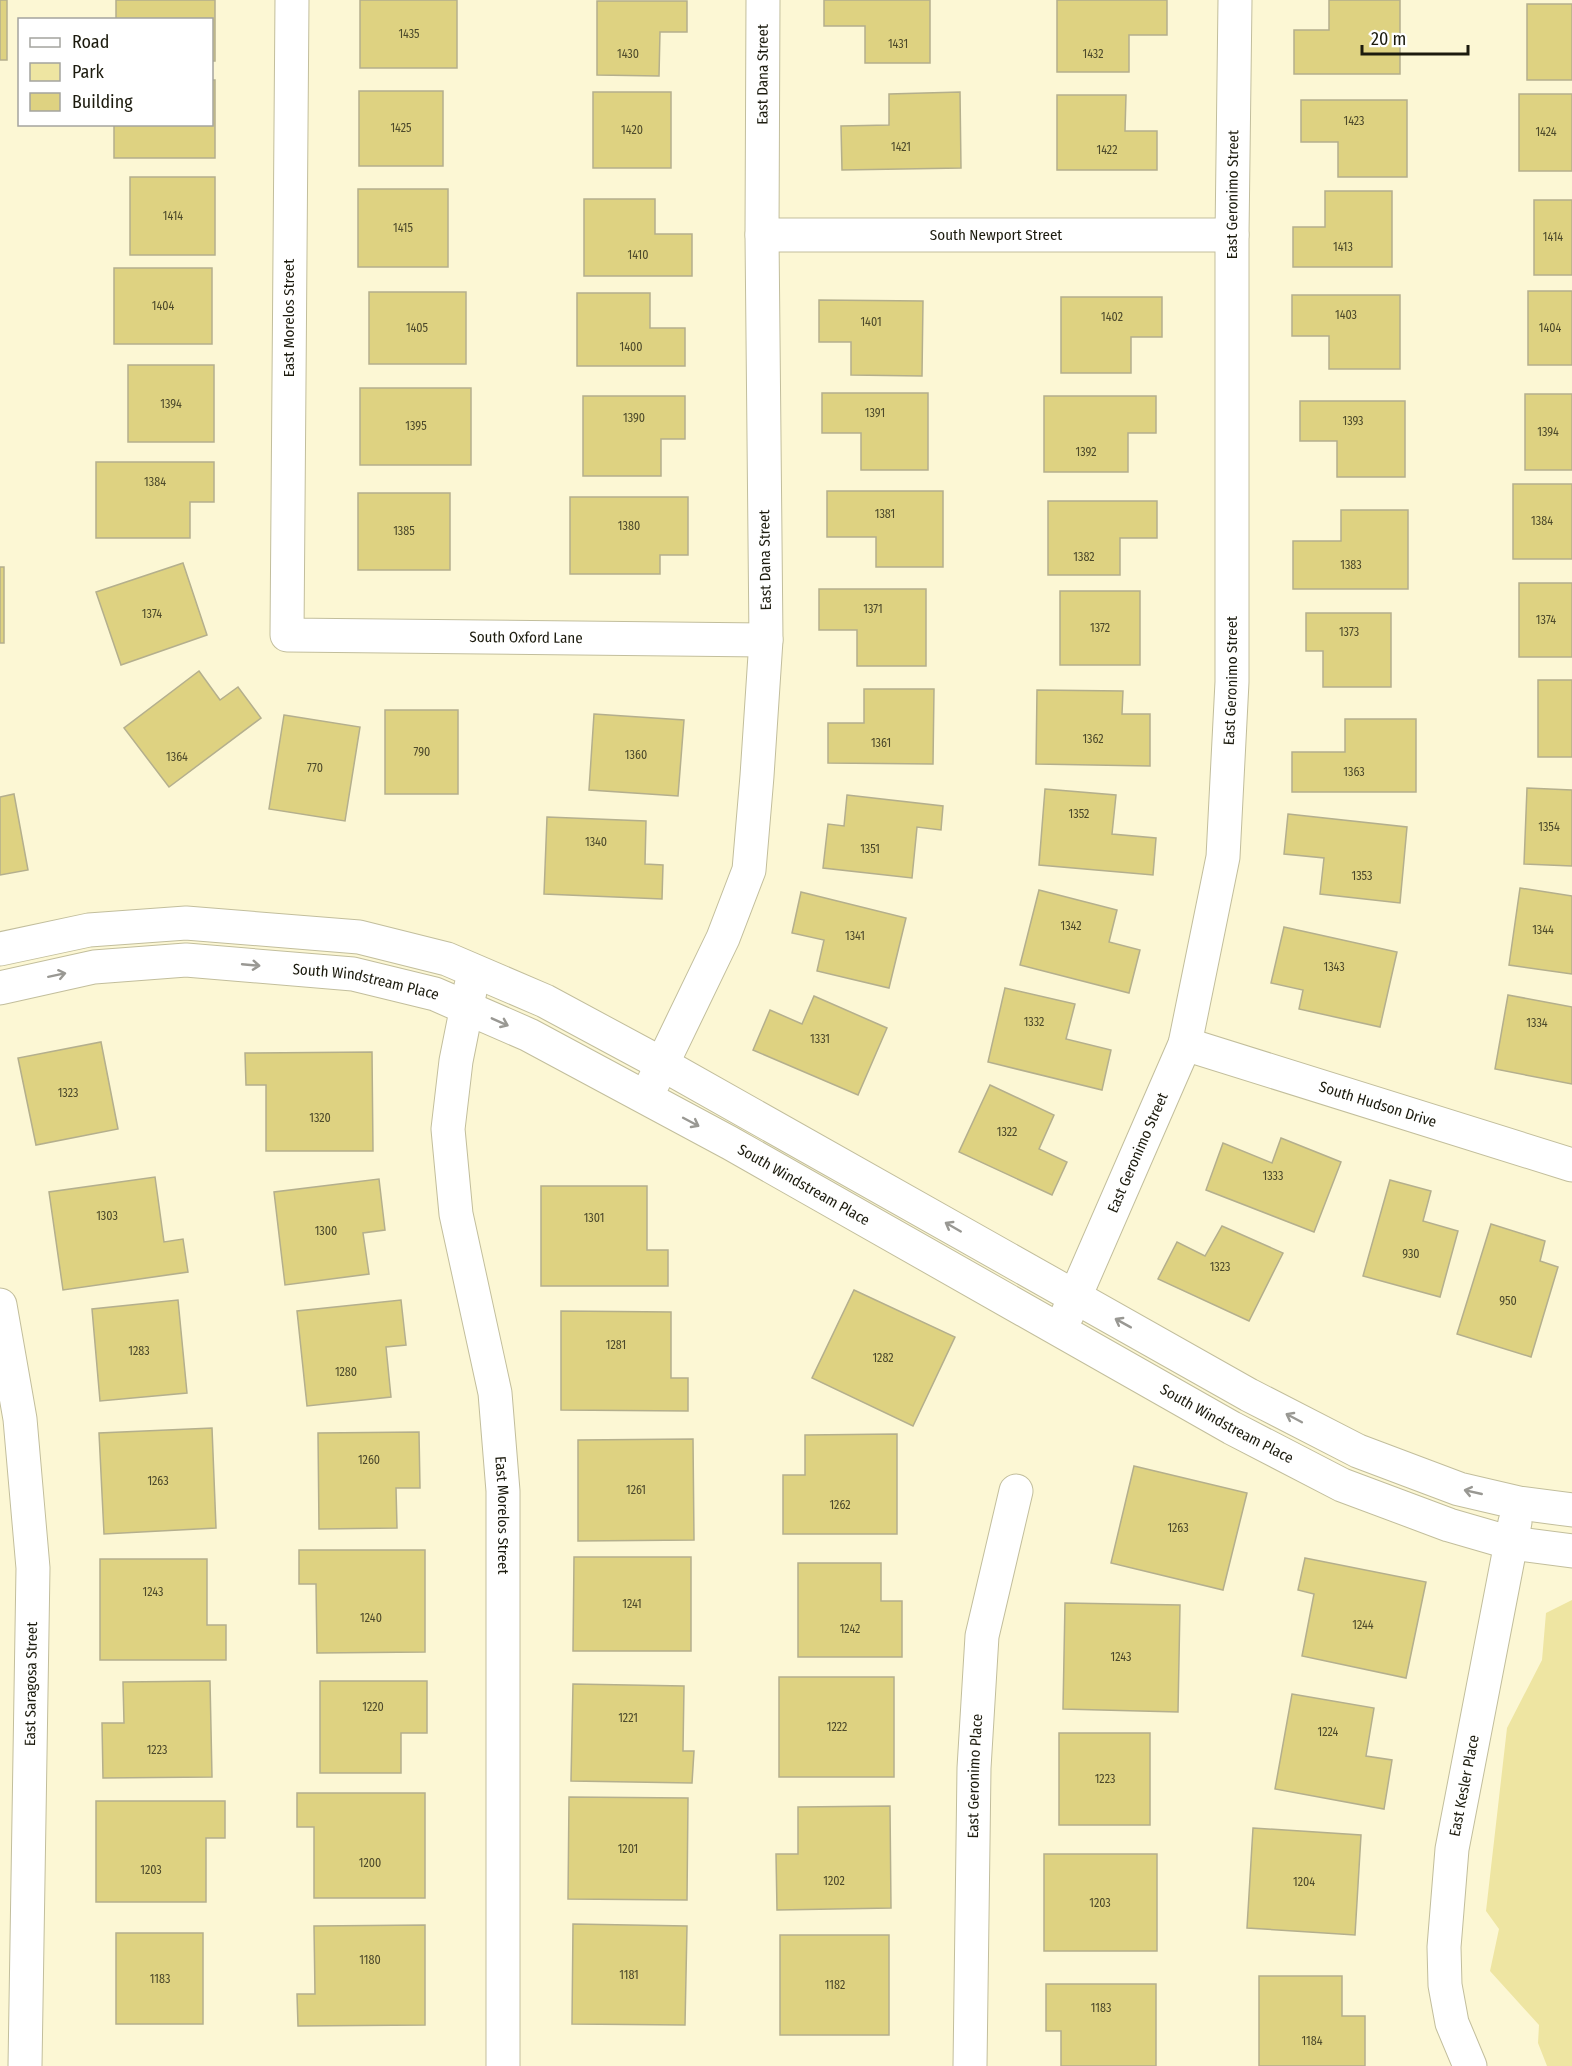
<svg xmlns="http://www.w3.org/2000/svg" width="1572" height="2066" viewBox="0 0 1572 2066" font-family="'Fira Sans Condensed',sans-serif">
<rect width="100%" height="100%" fill="#fcf7d4"/>
<polygon fill="#eee5a2" points="1572,1600 1572,2066 1547,2066 1538,2043 1539,2025 1490,1971 1499,1929 1486,1911 1507,1728 1542,1660 1546,1613"/>
<g fill="#ded281" stroke="#b4af8d" stroke-width="1.5">
<rect x="0" y="0" width="7" height="60"/>
<polygon points="116,0 215,0 215,61 212,61 212,20 116,20"/>
<rect x="360" y="0" width="97" height="68"/>
<polygon points="824,0 930,0 930,63 865,63 865,26 824,26"/>
<polygon points="1057,0 1167,0 1167,35 1129,35 1129,72 1057,72"/>
<polygon points="1329,0 1400,0 1400,74 1294,74 1294,30 1329,30"/>
<polygon points="597,1 687,1 687,32 660,32 659,76 597,75"/>
<rect x="1527" y="4" width="45" height="76"/>
<polygon points="212,80 215,80 215,158 114,158 114,124 212,124"/>
<rect x="359" y="91" width="84" height="75"/>
<rect x="593" y="92" width="78" height="76"/>
<polygon points="960,92 961,168 842,170 841,126 889,125 889,94"/>
<rect x="1519" y="94" width="53" height="77"/>
<polygon points="1057,95 1126,95 1125,131 1157,131 1157,170 1057,170"/>
<polygon points="1301,100 1407,100 1407,177 1338,177 1338,142 1301,142"/>
<rect x="130" y="177" width="85" height="78"/>
<rect x="358" y="189" width="90" height="78"/>
<polygon points="1325,191 1392,191 1392,267 1293,267 1293,227 1325,227"/>
<polygon points="584,199 655,199 655,234 692,234 692,276 584,276"/>
<rect x="1534" y="200" width="38" height="75"/>
<rect x="114" y="268" width="98" height="76"/>
<rect x="1528" y="291" width="44" height="74"/>
<rect x="369" y="292" width="97" height="72"/>
<polygon points="577,293 650,293 650,328 685,328 685,366 577,366"/>
<polygon points="1292,295 1400,295 1400,369 1329,369 1329,336 1292,336"/>
<polygon points="1061,297 1162,297 1162,337 1131,337 1131,373 1061,373"/>
<polygon points="819,300 923,301 922,376 851,375 851,342 819,342"/>
<rect x="128" y="365" width="86" height="77"/>
<rect x="360" y="388" width="111" height="77"/>
<polygon points="822,393 928,393 928,470 861,470 861,433 822,433"/>
<rect x="1525" y="394" width="47" height="76"/>
<polygon points="583,396 685,396 685,439 661,439 661,476 583,476"/>
<polygon points="1044,396 1156,396 1156,433 1128,433 1128,472 1044,472"/>
<polygon points="1300,401 1405,401 1405,477 1337,477 1337,441 1300,441"/>
<polygon points="96,462 214,462 214,502 190,502 190,538 96,538"/>
<rect x="1513" y="484" width="59" height="75"/>
<polygon points="827,491 943,491 943,567 876,567 876,537 827,537"/>
<rect x="358" y="493" width="92" height="77"/>
<polygon points="570,497 688,497 688,555 660,555 660,574 570,574"/>
<polygon points="1048,501 1157,501 1157,538 1120,538 1120,575 1048,575"/>
<polygon points="1341,510 1408,510 1408,589 1293,589 1293,541 1341,541"/>
<polygon points="183,563 207,635 121,665 96,592"/>
<rect x="0" y="567" width="4" height="76"/>
<rect x="1519" y="583" width="53" height="74"/>
<polygon points="819,589 926,589 926,666 857,666 857,630 819,630"/>
<rect x="1060" y="591" width="80" height="74"/>
<polygon points="1306,613 1391,613 1391,687 1323,687 1323,651 1306,651"/>
<polygon points="199,671 220,700 238,687 261,718 169,787 124,728"/>
<rect x="1538" y="680" width="34" height="77"/>
<polygon points="864,689 934,689 933,764 828,763 828,723 864,723"/>
<polygon points="1037,690 1123,691 1122,714 1150,714 1150,766 1036,764"/>
<rect x="385" y="710" width="73" height="84"/>
<polygon points="594,714 684,720 678,796 589,790"/>
<polygon points="284,715 360,727 345,821 269,809"/>
<polygon points="1345,719 1416,719 1416,792 1292,792 1292,752 1345,752"/>
<polygon points="1527,788 1572,790 1572,866 1524,864"/>
<polygon points="1045,789 1116,795 1112,834 1156,838 1153,875 1039,865"/>
<polygon points="14,794 28,870 0,875 0,797"/>
<polygon points="847,795 943,806 941,830 917,827 912,878 823,868 828,824 844,826"/>
<polygon points="1288,814 1407,827 1400,903 1320,894 1324,858 1284,854"/>
<polygon points="547,817 646,821 645,864 663,865 662,899 544,894"/>
<polygon points="1520,888 1572,896 1572,974 1509,965"/>
<polygon points="1039,890 1117,910 1109,942 1140,950 1129,993 1020,965"/>
<polygon points="801,892 906,918 889,988 817,971 824,940 792,933"/>
<polygon points="1284,927 1397,952 1380,1027 1299,1009 1303,990 1271,983"/>
<polygon points="1005,988 1075,1004 1066,1039 1111,1050 1102,1090 988,1062"/>
<polygon points="1508,995 1572,1007 1572,1084 1495,1069"/>
<polygon points="814,996 887,1028 858,1095 753,1050 770,1010 802,1024"/>
<polygon points="101,1042 118,1129 36,1145 18,1058"/>
<polygon points="372,1052 373,1151 266,1151 266,1085 246,1085 245,1053"/>
<polygon points="990,1085 1054,1115 1039,1149 1067,1162 1052,1195 959,1152"/>
<polygon points="1281,1138 1341,1162 1314,1232 1206,1190 1223,1143 1272,1163"/>
<polygon points="155,1177 164,1242 183,1239 188,1272 63,1290 49,1192"/>
<polygon points="379,1179 385,1230 363,1233 369,1274 285,1285 274,1192"/>
<polygon points="1390,1180 1431,1191 1423,1221 1458,1231 1440,1297 1363,1276"/>
<polygon points="541,1186 647,1186 647,1250 668,1250 668,1286 541,1286"/>
<polygon points="1491,1224 1545,1241 1540,1261 1558,1267 1531,1357 1457,1334"/>
<polygon points="1222,1226 1283,1253 1249,1321 1158,1279 1177,1242 1205,1256"/>
<polygon points="854,1290 955,1337 913,1426 812,1378"/>
<polygon points="178,1300 187,1393 100,1401 92,1309"/>
<polygon points="401,1300 406,1345 386,1347 391,1397 307,1406 297,1311"/>
<polygon points="561,1311 671,1312 671,1378 688,1378 688,1411 561,1410"/>
<polygon points="212,1428 216,1528 104,1534 99,1433"/>
<polygon points="419,1432 420,1488 396,1488 397,1528 319,1529 318,1433"/>
<polygon points="897,1434 897,1534 783,1534 783,1475 805,1475 805,1435"/>
<polygon points="693,1439 694,1540 578,1541 578,1440"/>
<polygon points="1134,1466 1247,1493 1223,1590 1111,1563"/>
<polygon points="299,1550 425,1550 425,1652 317,1653 316,1584 299,1584"/>
<polygon points="574,1557 691,1557 691,1651 573,1651"/>
<polygon points="1305,1558 1426,1582 1406,1678 1302,1656 1314,1594 1298,1590"/>
<polygon points="100,1559 207,1559 207,1625 226,1625 226,1660 100,1660"/>
<polygon points="798,1563 881,1563 881,1601 902,1601 902,1657 798,1657"/>
<polygon points="1065,1603 1180,1605 1178,1712 1063,1709"/>
<rect x="779" y="1677" width="115" height="100"/>
<polygon points="210,1681 212,1777 103,1778 102,1723 124,1723 123,1682"/>
<polygon points="320,1681 427,1681 427,1733 401,1733 401,1773 320,1773"/>
<polygon points="573,1684 684,1686 683,1751 694,1751 692,1783 571,1781"/>
<polygon points="1292,1694 1374,1708 1366,1756 1392,1760 1384,1809 1275,1789"/>
<rect x="1059" y="1733" width="91" height="92"/>
<polygon points="297,1793 425,1793 425,1898 314,1898 314,1827 297,1827"/>
<polygon points="569,1797 688,1798 687,1900 568,1899"/>
<polygon points="96,1801 225,1801 225,1838 206,1838 206,1902 96,1902"/>
<polygon points="890,1806 891,1908 777,1910 776,1854 798,1854 798,1807"/>
<polygon points="1253,1828 1361,1835 1355,1935 1247,1928"/>
<rect x="1044" y="1854" width="113" height="97"/>
<polygon points="573,1924 687,1926 685,2025 572,2024"/>
<polygon points="425,1925 425,2025 298,2026 297,1994 315,1994 314,1926"/>
<rect x="116" y="1933" width="87" height="91"/>
<rect x="780" y="1935" width="109" height="100"/>
<polygon points="1259,1976 1342,1976 1342,2016 1365,2016 1365,2066 1259,2066"/>
<polygon points="1046,1984 1156,1984 1156,2066 1061,2066 1061,2031 1046,2031"/>
</g>
<g fill="none" stroke-linecap="round" stroke-linejoin="round">
<defs>
<g id="minor">
<path id="s1" d="M292 0 287 635 766 640"/>
<path id="s2" d="M762 235H1232"/>
<polyline points="0,949 89,930 186,923 359,937 447,959 545,1001 662,1064 1249,1395 1358,1451 1459,1489 1519,1503 1572,1510"/>
<path id="s3" d="M471 986 456 1061 448 1129 456 1214 495 1393 503 1491V2066"/>
<path id="s4" d="M0 988 94 967 186 960 353 974 435 994 529 1035 730 1143 1232 1428 1342 1485 1449 1525 1511 1543 1572 1551"/>
<path id="s5" d="M1185 1044 1572 1165"/>
<path id="s6" d="M653 1083 723 938 749 870 757 776 766 640 762 235 763 0"/>
<polyline points="0,1305 20,1419 33,1568 25,2066"/>
<path id="s7" d="M1067 1315 1185 1044 1223 857 1232 682V235L1235 0"/>
<path id="s8" d="M970 2066 974 1768 982 1636 1016 1491"/>
<path id="s9" d="M1470 2066 1452 2023 1445 1985 1444 1947 1452 1849 1515 1522"/>
</g>
</defs>
<use href="#minor" stroke="#c2be9c" stroke-width="35"/>
<use href="#minor" stroke="#fff" stroke-width="33"/>
</g>
<defs><path id="oneway-shaft" d="M-6 0H5M1.5-3L5.5 0L1.5 3" fill="none" stroke-width="1.6" stroke-linecap="round" stroke-linejoin="round" transform="scale(1.5)"/></defs>
<g stroke="#999893">
<use href="#oneway-shaft" transform="translate(251 965) rotate(5)"/>
<use href="#oneway-shaft" transform="translate(57 975) rotate(-12)"/>
<use href="#oneway-shaft" transform="translate(500 1022) rotate(24)"/>
<use href="#oneway-shaft" transform="translate(691 1122) rotate(28)"/>
<use href="#oneway-shaft" transform="translate(953 1227) rotate(-150)"/>
<use href="#oneway-shaft" transform="translate(1123 1323) rotate(-151)"/>
<use href="#oneway-shaft" transform="translate(1294 1418) rotate(-152)"/>
<use href="#oneway-shaft" transform="translate(1473 1492) rotate(-167)"/>
</g>
<g text-anchor="middle" stroke-width="4.5" stroke-linejoin="round" paint-order="stroke">
<g font-size="12" fill="#4c492b">
<text x="409" y="38">1435</text>
<text x="898" y="48">1431</text>
<text x="628" y="58">1430</text>
<text x="1093" y="58">1432</text>
<text x="1354" y="125">1423</text>
<text x="401" y="132">1425</text>
<text x="632" y="134">1420</text>
<text x="1546" y="136">1424</text>
<text x="901" y="151">1421</text>
<text x="1107" y="154">1422</text>
<text x="173" y="220">1414</text>
<text x="403" y="232">1415</text>
<text x="1553" y="241">1414</text>
<text x="1343" y="251">1413</text>
<text x="638" y="259">1410</text>
<text x="163" y="310">1404</text>
<text x="1346" y="319">1403</text>
<text x="1112" y="321">1402</text>
<text x="871" y="326">1401</text>
<text x="417" y="332">1405</text>
<text x="1550" y="332">1404</text>
<text x="631" y="351">1400</text>
<text x="171" y="408">1394</text>
<text x="875" y="417">1391</text>
<text x="634" y="422">1390</text>
<text x="1353" y="425">1393</text>
<text x="416" y="430">1395</text>
<text x="1548" y="436">1394</text>
<text x="1086" y="456">1392</text>
<text x="155" y="486">1384</text>
<text x="885" y="518">1381</text>
<text x="1542" y="525">1384</text>
<text x="629" y="530">1380</text>
<text x="404" y="535">1385</text>
<text x="1084" y="561">1382</text>
<text x="1351" y="569">1383</text>
<text x="873" y="613">1371</text>
<text x="152" y="618">1374</text>
<text x="1546" y="624">1374</text>
<text x="1100" y="632">1372</text>
<text x="1349" y="636">1373</text>
<text x="1093" y="743">1362</text>
<text x="881" y="747">1361</text>
<text x="422" y="756">790</text>
<text x="636" y="759">1360</text>
<text x="177" y="761">1364</text>
<text x="315" y="772">770</text>
<text x="1354" y="776">1363</text>
<text x="1079" y="818">1352</text>
<text x="1549" y="831">1354</text>
<text x="596" y="846">1340</text>
<text x="870" y="853">1351</text>
<text x="1362" y="880">1353</text>
<text x="1071" y="930">1342</text>
<text x="1543" y="934">1344</text>
<text x="855" y="940">1341</text>
<text x="1334" y="971">1343</text>
<text x="1034" y="1026">1332</text>
<text x="1537" y="1027">1334</text>
<text x="820" y="1043">1331</text>
<text x="68" y="1097">1323</text>
<text x="320" y="1122">1320</text>
<text x="1007" y="1136">1322</text>
<text x="1273" y="1180">1333</text>
<text x="107" y="1220">1303</text>
<text x="594" y="1222">1301</text>
<text x="326" y="1235">1300</text>
<text x="1411" y="1258">930</text>
<text x="1220" y="1271">1323</text>
<text x="1508" y="1305">950</text>
<text x="616" y="1349">1281</text>
<text x="139" y="1355">1283</text>
<text x="883" y="1362">1282</text>
<text x="346" y="1376">1280</text>
<text x="369" y="1464">1260</text>
<text x="158" y="1485">1263</text>
<text x="636" y="1494">1261</text>
<text x="840" y="1509">1262</text>
<text x="1178" y="1532">1263</text>
<text x="153" y="1596">1243</text>
<text x="632" y="1608">1241</text>
<text x="371" y="1622">1240</text>
<text x="1363" y="1629">1244</text>
<text x="850" y="1633">1242</text>
<text x="1121" y="1661">1243</text>
<text x="373" y="1711">1220</text>
<text x="628" y="1722">1221</text>
<text x="837" y="1731">1222</text>
<text x="1328" y="1736">1224</text>
<text x="157" y="1754">1223</text>
<text x="1105" y="1783">1223</text>
<text x="628" y="1853">1201</text>
<text x="370" y="1867">1200</text>
<text x="151" y="1874">1203</text>
<text x="834" y="1885">1202</text>
<text x="1304" y="1886">1204</text>
<text x="1100" y="1907">1203</text>
<text x="370" y="1964">1180</text>
<text x="629" y="1979">1181</text>
<text x="160" y="1983">1183</text>
<text x="835" y="1989">1182</text>
<text x="1101" y="2012">1183</text>
<text x="1312" y="2045">1184</text>
</g>
<g font-size="15" fill="#1c1b0e" stroke="#fff">
<text dy="5" stroke="none"><textPath href="#s6" startOffset="1030">East Dana Street</textPath></text>
<text dy="5" stroke="none"><textPath href="#s7" startOffset="1149">East Geronimo Street</textPath></text>
<text dy="5" stroke="none"><textPath href="#s2" startOffset="234">South Newport Street</textPath></text>
<text transform="translate(289 318) rotate(-90)" y="5">East Morelos Street</text>
<text transform="translate(765 560) rotate(-91)" y="5">East Dana Street</text>
<text dy="5" stroke="none"><textPath href="#s1" startOffset="874">South Oxford Lane</textPath></text>
<text dy="5" stroke="none"><textPath href="#s7" startOffset="663">East Geronimo Street</textPath></text>
<text dy="5" stroke="none"><textPath href="#s4" startOffset="370">South Windstream Place</textPath></text>
<text dy="5" stroke="none"><textPath href="#s5" startOffset="202">South Hudson Drive</textPath></text>
<text dy="5" stroke="none"><textPath href="#s7" startOffset="177">East Geronimo Street</textPath></text>
<text dy="5" stroke="none"><textPath href="#s4" startOffset="856">South Windstream Place</textPath></text>
<text dy="5" stroke="none"><textPath href="#s4" startOffset="1342">South Windstream Place</textPath></text>
<text dy="5" stroke="none"><textPath href="#s3" startOffset="536">East Morelos Street</textPath></text>
<text transform="translate(31 1684) rotate(-89)" y="5">East Saragosa Street</text>
<text dy="5" stroke="none"><textPath href="#s8" startOffset="290">East Geronimo Place</textPath></text>
<text dy="5" stroke="none"><textPath href="#s9" startOffset="286">East Kesler Place</textPath></text>
</g>
</g>
<rect x="18" y="18" width="195" height="108" fill="#ffffff" stroke="#a4a49f" stroke-width="1.5"/>
<rect x="30" y="38" width="30" height="9" fill="#ffffff" stroke="#a4a49f" stroke-width="1.5"/>
<text x="72" y="48" font-size="18" fill="#1c1b0e">Road</text>
<rect x="30" y="63" width="30" height="18" fill="#eee5a2" stroke="#a4a49f" stroke-width="1.5"/>
<text x="72" y="78" font-size="18" fill="#1c1b0e">Park</text>
<rect x="30" y="93" width="30" height="18" fill="#ded281" stroke="#a4a49f" stroke-width="1.5"/>
<text x="72" y="108" font-size="18" fill="#1c1b0e">Building</text>
<path d="M1362 45v9h106v-9" fill="none" stroke="#1c1b0e" stroke-width="3"/>
<text x="1371" y="45" font-size="18" fill="#1c1b0e" stroke="#ffffff" stroke-width="4.5" paint-order="stroke">20 m</text>
</svg>
